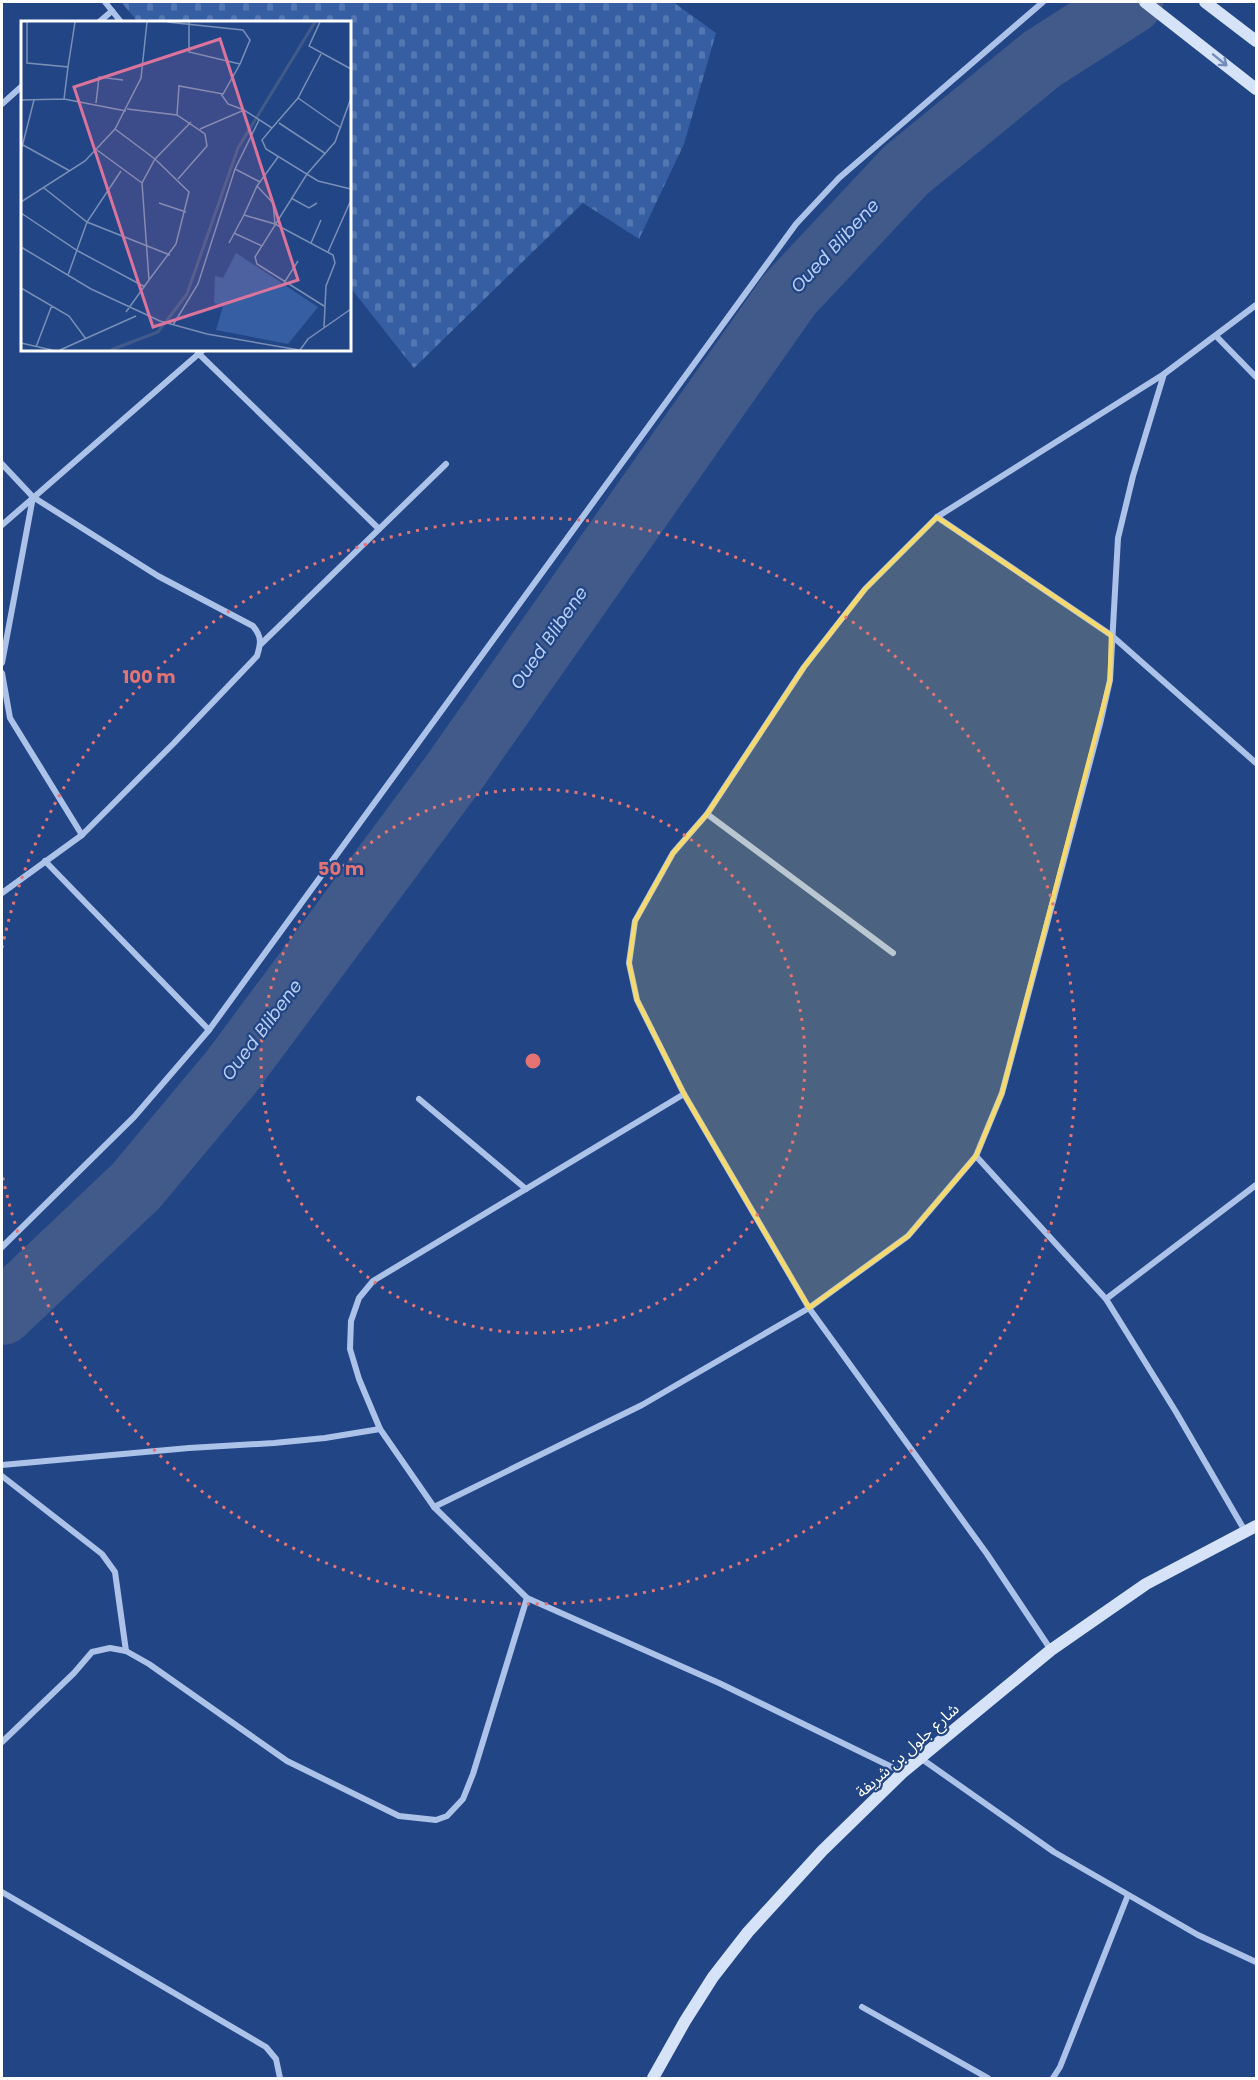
<svg xmlns="http://www.w3.org/2000/svg" width="1258" height="2080" viewBox="0 0 1258 2080" font-family="Poppins,'Noto Sans Arabic',sans-serif">
<defs>
<pattern id="cemetery-stones" width="16" height="16" patternUnits="userSpaceOnUse" patternTransform="scale(1.5)"><rect width="16" height="16" fill="#365ea3"/><path d="M2 7V4a2 2 0 0 1 4 0v3zM10 15v-3a2 2 0 0 1 4 0v3z" fill="#5476b1"/></pattern>
</defs>
<rect width="100%" height="100%" fill="#224586"/>
<polygon fill="url(#cemetery-stones)" points="121,2 673,2 716,33 684,144 639,239 583,203 414,368 350,287 350,22 138,22"/>
<g fill="none" stroke-linecap="round" stroke-linejoin="round">
<polyline stroke="#415a8a" stroke-width="64" points="2,1313 136,1186 232,1071 455,771 789,295 906,170 1042,59 1131,2"/>
<g stroke="#acc2e9" stroke-width="6">
<polyline points="105,2 121,22"/>
<polyline points="99,22 112,11"/>
<polyline points="2,104 22,86"/>
<polyline points="1216,336 1256,377"/>
<polyline points="198,353 379,529"/>
<path d="M2 464 33 497 158 576 253 626C262 637 261 643 257 656L174 743 82 835 2 893"/>
<polyline points="937,517 1111,635 1256,763"/>
<polyline points="2,525 203,350"/>
<polyline points="261,644 446,464"/>
<polyline points="2,663 33,497"/>
<polyline points="2,673 10,718 82,835"/>
<polyline points="707,814 893,953"/>
<polyline points="45,861 209,1030"/>
<polyline points="684,1094 373,1281 359,1298 351,1321 350,1349 359,1379 380,1429 434,1507 527,1598 719,1683 902,1772"/>
<polyline points="419,1099 526,1189"/>
<polyline points="976,1156 1106,1299 1176,1412 1245,1531"/>
<polyline points="2,1247 134,1117 209,1030 796,224 839,178 1043,2"/>
<polyline points="1106,1299 1256,1185"/>
<polyline points="2,1465 189,1448 274,1443 325,1438 380,1429"/>
<polyline points="2,1476 102,1554 115,1572 126,1651"/>
<polyline points="434,1507 642,1405 809,1308 908,1236 976,1156 1002,1093 1100,724 1110,680 1118,538 1133,476 1164,374 1256,305"/>
<polyline points="1051,1650 987,1554 809,1308 684,1094 637,1000 629,963 635,921 673,853 707,814 804,667 865,589 937,517 1164,374"/>
<polyline points="2,1742 74,1673 92,1652 110,1648 126,1651 149,1664 287,1761 399,1816 436,1820 447,1816 463,1799 473,1774 527,1598"/>
<polyline points="919,1757 1054,1852 1198,1935 1256,1962"/>
<polyline points="2,1892 266,2047 276,2059 280,2078"/>
<polyline points="862,2007 988,2078"/>
<polyline points="1053,2078 1060,2067 1128,1895"/>
</g>
<g stroke="#d6e2f7" stroke-width="12">
<polyline points="1145,2 1256,89"/>
<polyline points="1205,2 1256,41"/>
<polyline points="653,2078 685,2021 713,1977 748,1932 822,1851 903,1772 1051,1650 1146,1584 1256,1526"/>
</g>
</g>
<defs><path id="oneway-shaft" d="M-6 0H5M1.5-3L5.5 0L1.5 3" fill="none" stroke-width="1.6" stroke-linecap="round" stroke-linejoin="round" transform="scale(1.5)"/></defs>
<use stroke="#738cb9" href="#oneway-shaft" transform="translate(1220 60) rotate(39)"/>
<path fill="#f5d96d" fill-opacity="0.2" stroke="#f5d96d" stroke-width="4.5" stroke-linejoin="round" d="M937 517 1111 635 1110 680 1002 1093 976 1156 908 1236 809 1308 684 1094 637 1000 629 963 635 921 673 853 707 814 804 667 865 589Z"/>
<g fill="none" stroke="#e47373" stroke-width="3" stroke-dasharray="3 6">
<circle cx="533" cy="1061" r="272"/>
<path d="M2 948A543 543 0 1 1 2 1174"/>
</g>
<g text-anchor="middle" stroke-width="4.5" stroke-linejoin="round" paint-order="stroke">
<g font-size="16" fill="#fff" stroke="#224586">
<text transform="translate(907 1750) rotate(-42)" y="6">شارع جلول بن شريفة</text>
</g>
<g font-size="18" font-style="italic" fill="#b7cdf1" stroke="#224586">
<text transform="translate(835 246) rotate(-47)" y="6">Oued Blibene</text>
<text transform="translate(549 638) rotate(-55)" y="6">Oued Blibene</text>
<text transform="translate(262 1030) rotate(-53)" y="6">Oued Blibene</text>
</g>
</g>
<g transform="translate(21 21)">
<rect width="330" height="330" fill="#224586"/>
<path d="M215 232 297 286 267 323 195 309 202 285 193 282 194 255 202 257Z" fill="#365ea3"/>
<path fill="none" stroke="#415a8a" stroke-width="3" d="M90 329 137 311 166 273 217 127 294 1"/>
<path fill="none" stroke="#7a8fb6" stroke-width="1.5" d="M146 1 222 9 229 19 219 43M299 1 288 25 330 48M47 46 54 1M200 73 207 83 223 89M277 77 320 107M43 78 105 90M0 79 43 78 47 46 6 42V1M75 82 78 56 102 59M106 88 156 94 184 113 186 125 157 158M156 94 158 65 202 73 219 43 168 31V1M258 102 305 133M251 107 277 77 300 33M94 108 134 138 168 171 155 223 128 259M179 108 223 89 251 107 241 119 245 128 297 160 330 168M2 124 49 150M1 126 13 79M76 129 121 162M257 136 236 165 223 194 254 203 312 234 314 242 305 265 303 306M214 148 239 161M236 165 252 182 254 203M23 167 66 201 149 234M270 177 288 187 296 182M0 181 64 140 94 108 120 57 126 1M138 182 165 191M0 192 57 230 124 266M213 212 241 225M208 222 223 194M290 222 300 199M0 226 70 268 139 300 186 313 278 329M307 231 330 179M47 254 66 201 100 150M263 262 277 240M0 267 48 295 65 318M303 285 236 243 234 236 286 153 314 121 330 77M105 291 128 259 121 162 134 138 170 101M152 304 177 263 214 148 238 99M0 322 31 329M15 326 31 284M39 329 115 295M279 329 287 318 330 288"/>
<path fill="#da749d" fill-opacity="0.15" stroke="#da749d" stroke-width="3" d="M199 18 277 259 132 306 53 66Z"/>
<rect width="330" height="330" fill="none" stroke="#fff" stroke-width="3"/>
</g>
<circle cx="533" cy="1061" r="9" fill="#e47373" stroke="#224586" stroke-width="3"/>
<g font-size="18" text-anchor="middle" font-weight="bold" fill="#e47373" stroke="#224586" stroke-width="4.5" stroke-linejoin="round" paint-order="stroke">
<text x="149" y="683">100 m</text>
<text x="341" y="875">50 m</text>
</g>
<rect width="1258" height="2080" fill="none" stroke="#ffffff" stroke-width="6"/>
</svg>
